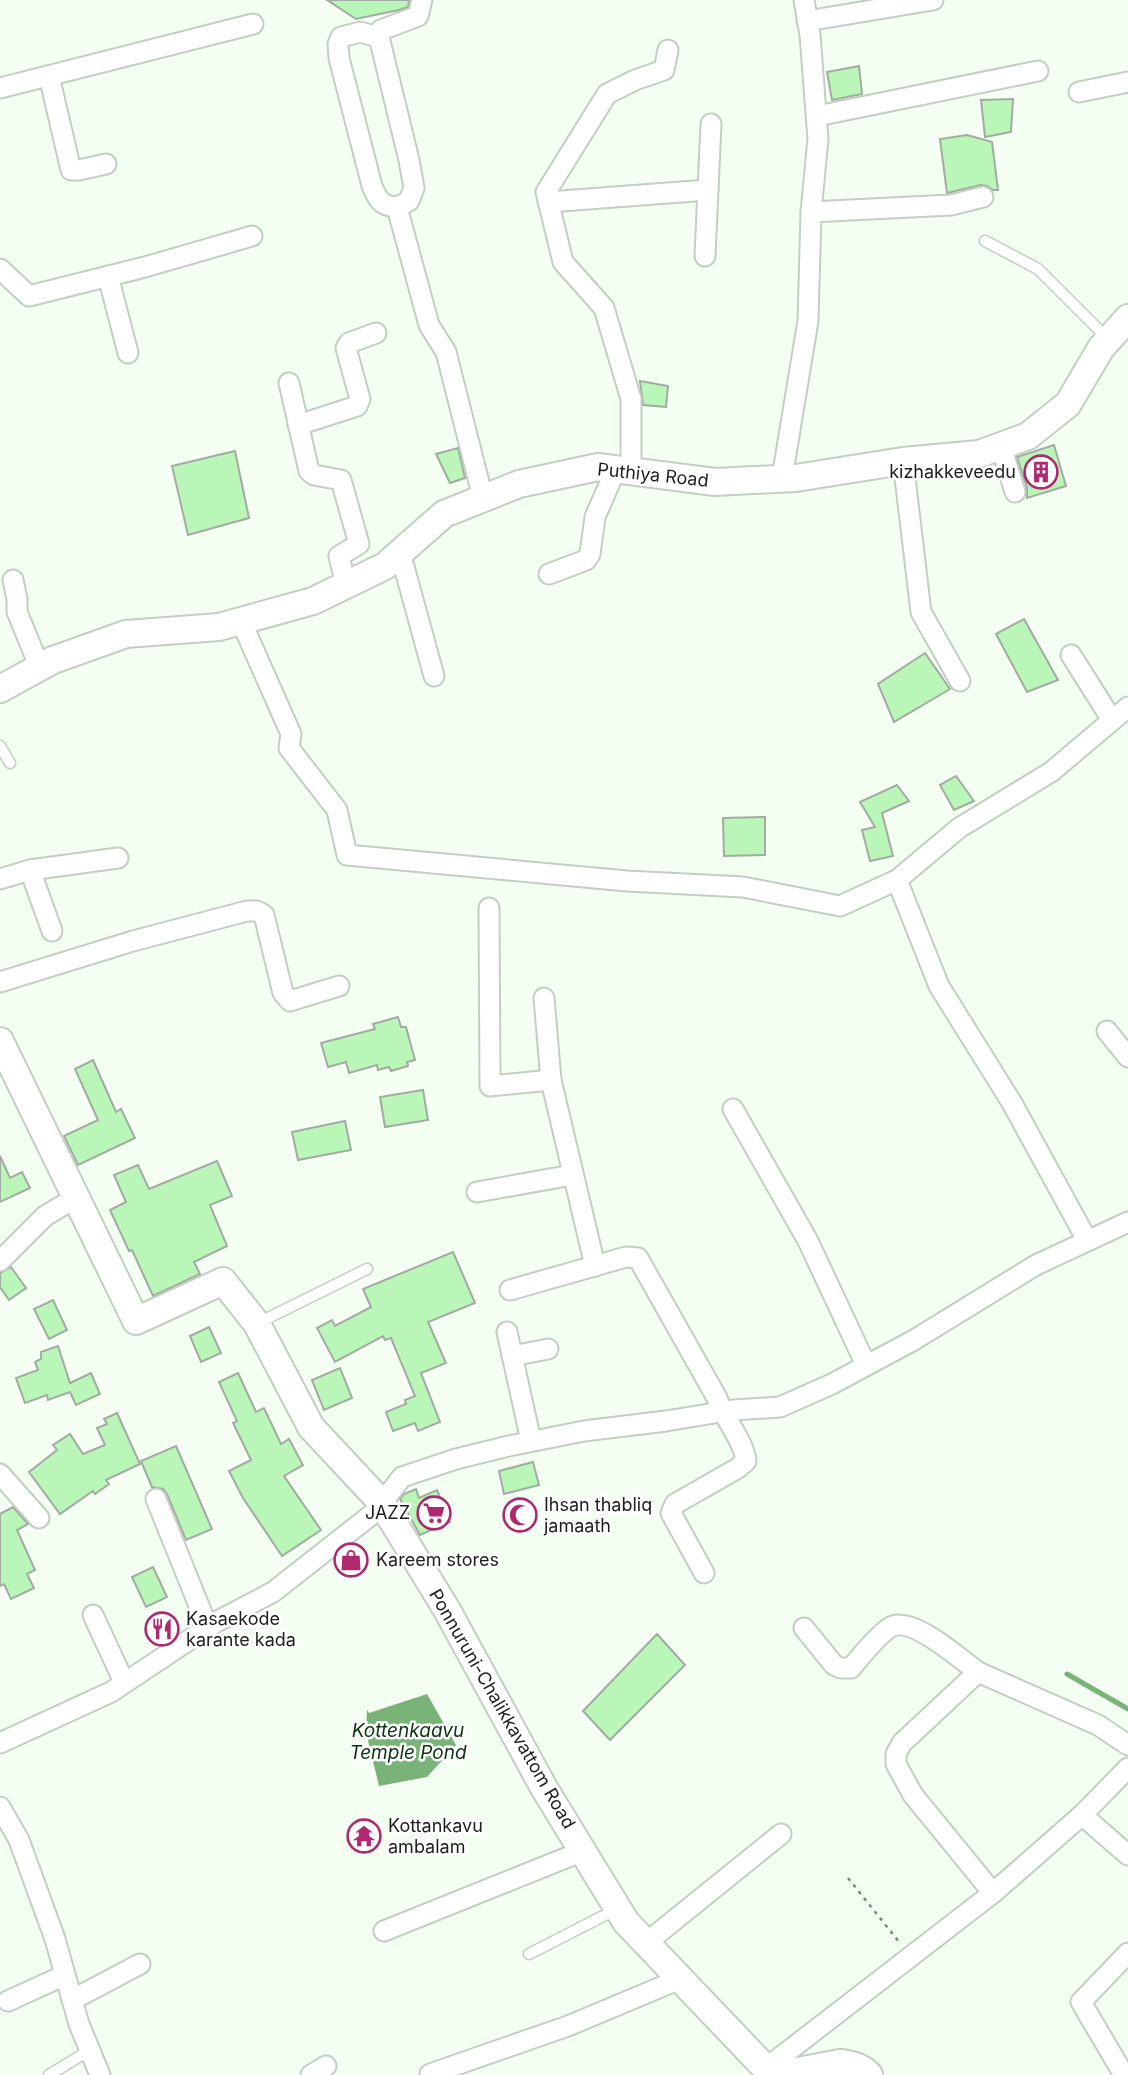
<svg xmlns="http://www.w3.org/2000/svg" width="1128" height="2075" viewBox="0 0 1128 2075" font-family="Inter,sans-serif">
<rect width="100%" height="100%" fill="#f4fef3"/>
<polygon fill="#79b378" points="427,1694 456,1745 427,1777 379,1786 366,1732 367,1710 369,1713"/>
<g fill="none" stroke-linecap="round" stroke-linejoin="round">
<polyline stroke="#79b378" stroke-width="5" points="1067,1674 1128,1709"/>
</g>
<g fill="#b9f6b8" stroke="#a2aca2" stroke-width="2">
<polygon points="327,0 409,0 408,7 399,10 356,19"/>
<polygon points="859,66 862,94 832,100 827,72"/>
<polygon points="1013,99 1011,132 985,137 981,100"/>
<polygon points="967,135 992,142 998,190 993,190 987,186 981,185 947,193 940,139"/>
<polygon points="640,381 668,386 666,407 643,405"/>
<polygon points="1054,445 1066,486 1027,498 1027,488 1017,457"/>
<polygon points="458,448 465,478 450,483 436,454"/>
<polygon points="235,451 249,518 188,535 172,466"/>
<polygon points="1024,619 1058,680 1027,692 996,634"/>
<polygon points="925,653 950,689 894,722 878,684"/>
<polygon points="956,776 974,801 954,810 940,785"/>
<polygon points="897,785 909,801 882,813 893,856 870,861 862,830 875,827 860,802"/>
<polygon points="765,817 765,855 724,856 723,818"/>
<polygon points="398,1017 401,1027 406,1027 415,1060 407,1062 408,1066 391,1071 389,1067 378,1070 377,1065 349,1073 346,1062 328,1067 321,1043 375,1029 373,1024"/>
<polygon points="93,1060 116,1112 121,1109 135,1138 78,1165 64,1136 98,1120 75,1069"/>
<polygon points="423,1090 428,1120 385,1127 380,1097"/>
<polygon points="345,1121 351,1150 298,1160 292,1132"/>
<polygon points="0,1156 10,1178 22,1172 30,1188 0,1202"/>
<polygon points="217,1161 232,1196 210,1205 227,1246 194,1262 200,1274 153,1296 132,1250 129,1251 110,1210 126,1202 114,1175 138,1165 149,1189"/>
<polygon points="453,1252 475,1303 428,1322 446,1363 421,1373 440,1422 418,1431 415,1423 393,1431 386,1412 406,1404 405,1400 415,1396 391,1338 385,1340 383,1336 335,1362 317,1328 332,1320 335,1326 371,1307 363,1289"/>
<polygon points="11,1267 26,1288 9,1300 0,1287 0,1273"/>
<polygon points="53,1300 67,1330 49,1339 34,1309"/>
<polygon points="209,1327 221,1353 201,1362 190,1336"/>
<polygon points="58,1346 70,1383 91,1373 100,1394 76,1405 70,1392 48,1400 47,1395 25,1403 16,1378 38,1370 35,1362 41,1359 41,1352"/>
<polygon points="340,1368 352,1398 324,1410 312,1380"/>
<polygon points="238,1373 256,1412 264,1408 281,1444 289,1439 303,1465 284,1476 321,1530 282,1556 243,1498 229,1471 251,1460 233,1423 237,1421 219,1382"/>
<polygon points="117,1413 140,1464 106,1480 109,1484 95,1494 93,1491 60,1514 29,1472 57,1450 53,1445 70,1434 83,1454 105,1445 97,1428 107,1424 104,1419"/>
<polygon points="176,1446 212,1529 186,1540 167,1494 163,1489 152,1487 141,1461"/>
<polygon points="533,1462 539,1485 504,1494 499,1471"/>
<polygon points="416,1489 419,1498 437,1490 450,1522 420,1535 400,1499 404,1494"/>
<polygon points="13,1507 28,1524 17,1530 35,1570 27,1574 34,1588 11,1599 4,1584 0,1586 0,1514"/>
<polygon points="153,1567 167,1597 146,1607 132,1577"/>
<polygon points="657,1634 685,1665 610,1740 583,1711"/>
</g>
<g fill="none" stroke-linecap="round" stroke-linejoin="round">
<defs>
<g id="lane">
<polyline points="985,241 1038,269 1108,339"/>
<polyline points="0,746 10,763"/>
<polyline points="258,1323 367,1269"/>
<polyline points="529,1954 617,1909"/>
<polyline points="49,2075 90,2050"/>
</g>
<g id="street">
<polyline points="422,0 418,16 381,30 379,37 409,160 414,188 409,201 397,207 429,325 446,352 483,498"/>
<polyline points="807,21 933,0"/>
<path d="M379 37 360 32 341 37 338 44 339 58 372 186C378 200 381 206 397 207"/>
<polyline points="49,76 71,170 79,170 106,164"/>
<polyline points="0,88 253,24"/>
<polyline points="1079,92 1128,82"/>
<polyline points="817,116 1038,71"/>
<polyline points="548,202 708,190"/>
<polyline points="811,212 951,205 983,197"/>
<polyline points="705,256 711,124"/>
<polyline points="0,269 29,296 145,267 252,236"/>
<polyline points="108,276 128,353"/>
<polyline points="289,383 309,471 314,475 341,480 359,544 339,556 346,585"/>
<polyline points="298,425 357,406 360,399 346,348 349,343 376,333"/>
<polyline points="1001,446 1015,492"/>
<polyline points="903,461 921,612 960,681"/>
<polyline points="631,471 631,399 604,308 563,262 546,192 607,94 635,80 664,70 668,50"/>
<polyline points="782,478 808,321 811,212 818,139 810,35 804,0"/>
<polyline points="400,552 434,676"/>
<polyline points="549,574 586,560 590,554 595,517 616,469"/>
<polyline points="13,580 17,599 17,612 40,668"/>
<polyline points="241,621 291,734 289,748 337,810 347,855 627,881 743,887 840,906 897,880"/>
<polyline points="1071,655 1112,720"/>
<polyline points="30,870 52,931"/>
<polyline points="0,879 30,870 118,858"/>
<polyline points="489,908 490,1086 551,1080"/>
<polyline points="0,982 133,941 247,911 257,911 264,915 283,993 290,1001 339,986"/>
<polyline points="544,998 551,1080 595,1266"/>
<polyline points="1107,1031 1128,1057"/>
<polyline points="733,1109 808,1241 866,1365"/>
<polyline points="477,1192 572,1175"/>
<polyline points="1087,1240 1012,1103 939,986 897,880 959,828 1051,772 1128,707"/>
<polyline points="0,1261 45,1216 77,1197"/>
<path d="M510 1290 626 1257 638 1258 717 1398C724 1419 744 1441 746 1461L738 1468 675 1504 671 1513 704 1573"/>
<polyline points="507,1332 531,1441"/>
<polyline points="512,1356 548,1349"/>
<polyline points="0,1474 39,1518"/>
<polyline points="156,1499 208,1628"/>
<polyline points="93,1615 124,1682"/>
<path d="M804 1628 834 1665 841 1668H851C862 1655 875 1638 889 1628 910 1613 960 1659 978 1672"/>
<polyline points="0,1743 111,1692 216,1622 273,1592 375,1512 402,1477 456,1459 509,1446 584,1431 666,1421 733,1410 780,1407 832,1384 914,1340 1036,1265 1128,1222"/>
<polyline points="0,1807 19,1840 55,1939 79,2024 100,2075"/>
<polyline points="1082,1815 1128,1855"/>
<polyline points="993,1893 913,1795 896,1764 896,1754 902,1743 978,1672 1098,1725 1128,1745"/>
<polyline points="384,1931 583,1851"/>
<polyline points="646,1943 781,1834"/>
<polyline points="72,2000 140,1964"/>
<polyline points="8,2001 65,1975"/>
<polyline points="765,2069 993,1893 1082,1815 1128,1768"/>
<polyline points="430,2074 568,2026 680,1979"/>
<polyline points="311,2075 326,2066"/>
<polyline points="1124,2075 1081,2002 1128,1953"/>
</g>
<g id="secondary">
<polyline points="0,689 53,660 126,634 219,627 313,601 385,566 444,514 519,484 598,467 715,482 796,478 903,461 979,454 1028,436 1068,404 1101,348 1128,318"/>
<polyline points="0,1041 136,1321 223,1281 257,1324 311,1427 381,1502 447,1610 544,1788 626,1922 772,2075"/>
<path d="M777 2075 840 2063C850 2064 862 2067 869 2075"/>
</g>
</defs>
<use href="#lane" stroke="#c4cec4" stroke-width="13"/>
<use href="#street" stroke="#c4cec4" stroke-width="23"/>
<use href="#secondary" stroke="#c4cec4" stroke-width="30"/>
<polyline stroke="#818780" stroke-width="2.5" stroke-dasharray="3.5 5" stroke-linecap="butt" points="848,1878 900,1943"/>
<use href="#lane" stroke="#fff" stroke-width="10"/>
<use href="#street" stroke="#fff" stroke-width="19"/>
<use href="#secondary" stroke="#fff" stroke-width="26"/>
</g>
<defs>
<symbol id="building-ring" viewBox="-11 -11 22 22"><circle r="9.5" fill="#fff" stroke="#af296e" stroke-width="1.5"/><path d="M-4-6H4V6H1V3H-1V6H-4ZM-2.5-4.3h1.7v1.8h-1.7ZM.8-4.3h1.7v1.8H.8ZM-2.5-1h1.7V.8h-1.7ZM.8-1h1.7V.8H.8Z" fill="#af296e"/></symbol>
<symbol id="supermarket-ring" viewBox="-11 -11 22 22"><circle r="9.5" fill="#fff" stroke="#af296e" stroke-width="1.5"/><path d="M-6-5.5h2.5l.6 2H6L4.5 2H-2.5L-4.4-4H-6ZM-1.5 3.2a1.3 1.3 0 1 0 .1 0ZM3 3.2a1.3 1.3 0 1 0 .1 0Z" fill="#af296e"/></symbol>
<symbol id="mosque-ring" viewBox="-11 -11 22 22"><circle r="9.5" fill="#fff" stroke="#af296e" stroke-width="1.5"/><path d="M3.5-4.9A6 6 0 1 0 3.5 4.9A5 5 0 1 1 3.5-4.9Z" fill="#af296e"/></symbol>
<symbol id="shop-ring" viewBox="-11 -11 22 22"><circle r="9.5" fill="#fff" stroke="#af296e" stroke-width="1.5"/><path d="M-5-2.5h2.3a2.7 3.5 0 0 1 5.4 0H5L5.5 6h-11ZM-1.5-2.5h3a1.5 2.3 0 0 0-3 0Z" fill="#af296e"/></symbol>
<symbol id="restaurant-ring" viewBox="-11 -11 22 22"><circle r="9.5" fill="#fff" stroke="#af296e" stroke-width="1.5"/><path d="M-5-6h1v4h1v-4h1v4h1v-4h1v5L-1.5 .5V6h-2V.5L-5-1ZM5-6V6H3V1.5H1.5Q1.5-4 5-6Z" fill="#af296e"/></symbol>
<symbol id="temple-ring" viewBox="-11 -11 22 22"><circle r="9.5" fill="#fff" stroke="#af296e" stroke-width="1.5"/><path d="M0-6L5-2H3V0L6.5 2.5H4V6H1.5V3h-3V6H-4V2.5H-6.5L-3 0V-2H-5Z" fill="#af296e"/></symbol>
</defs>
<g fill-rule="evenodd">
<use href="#building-ring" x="1022" y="453" width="38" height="38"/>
<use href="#supermarket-ring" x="415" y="1494" width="38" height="38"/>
<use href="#mosque-ring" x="501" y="1496" width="38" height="38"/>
<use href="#shop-ring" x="332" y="1541" width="38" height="38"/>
<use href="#restaurant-ring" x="143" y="1610" width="38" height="38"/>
<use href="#temple-ring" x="345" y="1817" width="38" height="38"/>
</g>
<g text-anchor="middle" stroke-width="5" stroke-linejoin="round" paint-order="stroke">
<g font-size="18" fill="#1c1f1b" stroke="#fff" text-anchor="start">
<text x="1016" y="478" text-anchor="end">kizhakkeveedu</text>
<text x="544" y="1511">Ihsan thabliq<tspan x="544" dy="21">jamaath</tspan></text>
<text x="410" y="1519" text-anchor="end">JAZZ</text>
<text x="376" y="1566">Kareem stores</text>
<text x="186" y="1625">Kasaekode<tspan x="186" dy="21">karante kada</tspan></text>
<text x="388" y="1832">Kottankavu<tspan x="388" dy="21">ambalam</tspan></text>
</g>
<g font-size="18" fill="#1c1f1b" stroke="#fff">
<text transform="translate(653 475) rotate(6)" y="6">Puthiya Road</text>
<text transform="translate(502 1709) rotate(60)" y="6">Ponnuruni-Chalikkavattom Road</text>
</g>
<g font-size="19" font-style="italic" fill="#0b350e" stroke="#fff">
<text x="408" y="1737">Kottenkaavu<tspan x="408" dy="22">Temple Pond</tspan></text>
</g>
</g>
</svg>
